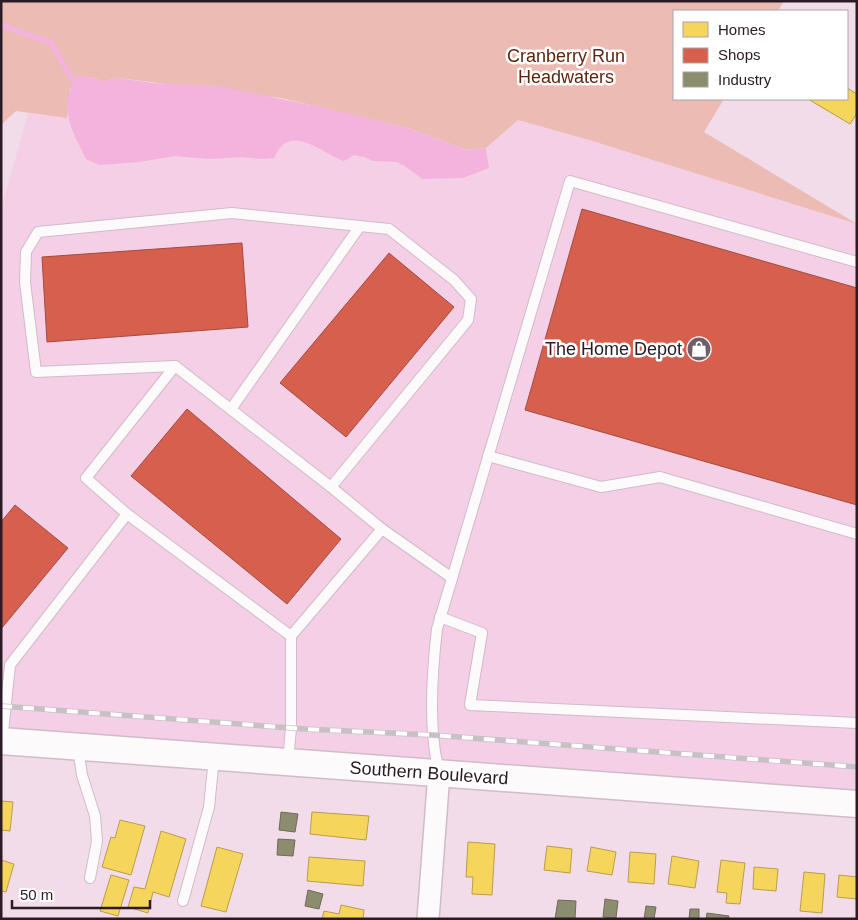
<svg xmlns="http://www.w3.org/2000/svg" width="858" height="920" viewBox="0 0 858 920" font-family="Arial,sans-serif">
<rect width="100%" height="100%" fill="#f3dcea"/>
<polygon fill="#f5cfe6" points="28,113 67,118 306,129 489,168 486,148 520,118 857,224 857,804 1,741 1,210"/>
<polygon fill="#ecbbb3" points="1,1 784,1 778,11 674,11 674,99 724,99 704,132 857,224 586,139 518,120 486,148 467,150 408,128 281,98 118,78 104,81 85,76 70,89 67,118 16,111 1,125"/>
<path fill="#f3b3dc" d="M85 76 104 81 118 78 153 83 218 86 330 109 408 128 467 150 486 148 489 168 463 178 422 179 405 166 396 162 373 161 364 157 354 155 344 161C328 156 295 127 280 148 277 151 276 155 274 158L261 159 242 157 209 159 175 156 139 162 100 165 86 159C72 130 57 108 77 77Z"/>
<g fill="#f6d55c" stroke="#b99d4b">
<polygon points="847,88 857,94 857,113 850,124 808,99 847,99"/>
<polygon points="1,801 13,802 10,831 1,830"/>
<polygon points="312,812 369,816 366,840 310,834"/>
<polygon points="120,820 145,826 131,875 102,867 111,837 115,838"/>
<polygon points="161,831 186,839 169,897 153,892 148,913 128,907 134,887 145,889"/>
<polygon points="468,842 495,844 492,895 472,894 473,877 466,877"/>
<polygon points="547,846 572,849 570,873 544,870"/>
<polygon points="217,847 243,854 226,912 201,906"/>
<polygon points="591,847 616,852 612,875 587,871"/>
<polygon points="630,852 656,854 654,884 628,882"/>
<polygon points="672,856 699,861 695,888 668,884"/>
<polygon points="309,857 365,861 363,886 307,881"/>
<polygon points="1,860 14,864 6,892 1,891"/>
<polygon points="721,860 745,863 740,904 726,903 727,893 717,892"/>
<polygon points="754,867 778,869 776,891 753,889"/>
<polygon points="804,872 825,874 822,913 800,911"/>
<polygon points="111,875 129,880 118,916 100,911"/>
<polygon points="839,875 857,877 857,899 837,897"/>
<polygon points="341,905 364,910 363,919 322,919 324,911 339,914"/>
</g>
<g fill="#d6604d" stroke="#a24b41">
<polygon points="582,209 857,288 857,505 525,410"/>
<polygon points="242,243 248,327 47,342 42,257"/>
<polygon points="389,253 454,307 346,437 280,383"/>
<polygon points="187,409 341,539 287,604 131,476"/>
<polygon points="15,505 68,548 1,629 1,522"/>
</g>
<g fill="#8c8c6e" stroke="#6f6a58">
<polygon points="281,812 298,814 295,832 279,830"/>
<polygon points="278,839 295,840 293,856 277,855"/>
<polygon points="308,890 323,894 319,909 305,906"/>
<polygon points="605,899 618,901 616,918 603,917"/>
<polygon points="558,900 576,901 575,919 555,919"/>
<polygon points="646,906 656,907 654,919 644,919"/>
<polygon points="690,909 699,909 699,919 689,919"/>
<polygon points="707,913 729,916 728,919 706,919"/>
</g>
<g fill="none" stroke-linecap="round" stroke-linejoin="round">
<polyline stroke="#f3b3dc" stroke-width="5.5" points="1,25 51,43 74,82"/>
<defs>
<g id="service">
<polyline points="231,409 360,226"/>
<polyline points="488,456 601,487 660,477 857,534"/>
<polyline points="331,487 175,366 36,372 25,282 26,252 38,232 232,213 389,229 454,280 471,299 468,320 331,487 382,529"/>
<polyline points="127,514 86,478 175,366"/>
<polyline points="440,617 482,633 470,705 857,723"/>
<polyline points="291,636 382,529 452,578"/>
<polyline points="2,741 10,665 127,514 291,636 291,728 288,761"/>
<polyline points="78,748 82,775 95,816 97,841 90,878"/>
<path d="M439 772C428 730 432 672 437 629L570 181 857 262"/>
<polyline points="183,901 209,807 214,758"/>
</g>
<polyline id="minor" points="428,919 439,773"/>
<polyline id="tertiary" points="1,741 857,804"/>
</defs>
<use href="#service" stroke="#cfbcc7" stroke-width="12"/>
<use href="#minor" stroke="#cfbcc7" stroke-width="24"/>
<use href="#tertiary" stroke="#cfbcc7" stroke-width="29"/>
<use href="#service" stroke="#fdfafc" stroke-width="10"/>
<use href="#minor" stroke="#fdfafc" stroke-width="21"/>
<use href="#tertiary" stroke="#fdfafc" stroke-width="26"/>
<defs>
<polyline id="rail" points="1,706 305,729 432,735 857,767"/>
</defs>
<use href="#rail" stroke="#c7c1c5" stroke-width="5.5"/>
<use href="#rail" stroke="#fff" stroke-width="4" stroke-dasharray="11" stroke-linecap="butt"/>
</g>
<defs>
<symbol id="shop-disc" viewBox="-11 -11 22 22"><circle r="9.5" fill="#705f69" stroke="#fff"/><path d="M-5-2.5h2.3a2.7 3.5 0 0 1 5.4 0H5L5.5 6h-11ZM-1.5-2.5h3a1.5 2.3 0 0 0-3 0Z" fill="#fff"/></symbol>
</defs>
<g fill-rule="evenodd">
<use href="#shop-disc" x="685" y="335" width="28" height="28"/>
</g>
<g text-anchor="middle" stroke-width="5" stroke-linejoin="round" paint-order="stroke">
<g font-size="18" fill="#5c260f" stroke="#fff">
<text x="566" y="62">Cranberry Run<tspan x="566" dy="21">Headwaters</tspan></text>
</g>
<g font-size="18" fill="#2a1b24" stroke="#fff" text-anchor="end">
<text x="682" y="355">The Home Depot</text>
</g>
<g font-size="18" fill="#2a1b24" stroke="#fff">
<text transform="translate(429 773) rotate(4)" y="6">Southern Boulevard</text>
</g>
</g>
<rect width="858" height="920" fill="none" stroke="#2a1b24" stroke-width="5"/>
<rect x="673" y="10" width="175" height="90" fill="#ffffff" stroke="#aaa4a7"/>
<rect x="683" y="22" width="25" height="15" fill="#f6d55c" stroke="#aaa4a7"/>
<text x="718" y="35" font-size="15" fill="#2a1b24">Homes</text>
<rect x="683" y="48" width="25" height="15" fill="#d6604d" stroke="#aaa4a7"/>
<text x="718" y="60" font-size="15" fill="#2a1b24">Shops</text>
<rect x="683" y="72" width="25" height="15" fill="#8c8c6e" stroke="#aaa4a7"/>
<text x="718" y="85" font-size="15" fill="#2a1b24">Industry</text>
<path d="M12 900v8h138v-8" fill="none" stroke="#2a1b24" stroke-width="2.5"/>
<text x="20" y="900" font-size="15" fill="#2a1b24" stroke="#ffffff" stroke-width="4" paint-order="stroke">50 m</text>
</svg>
